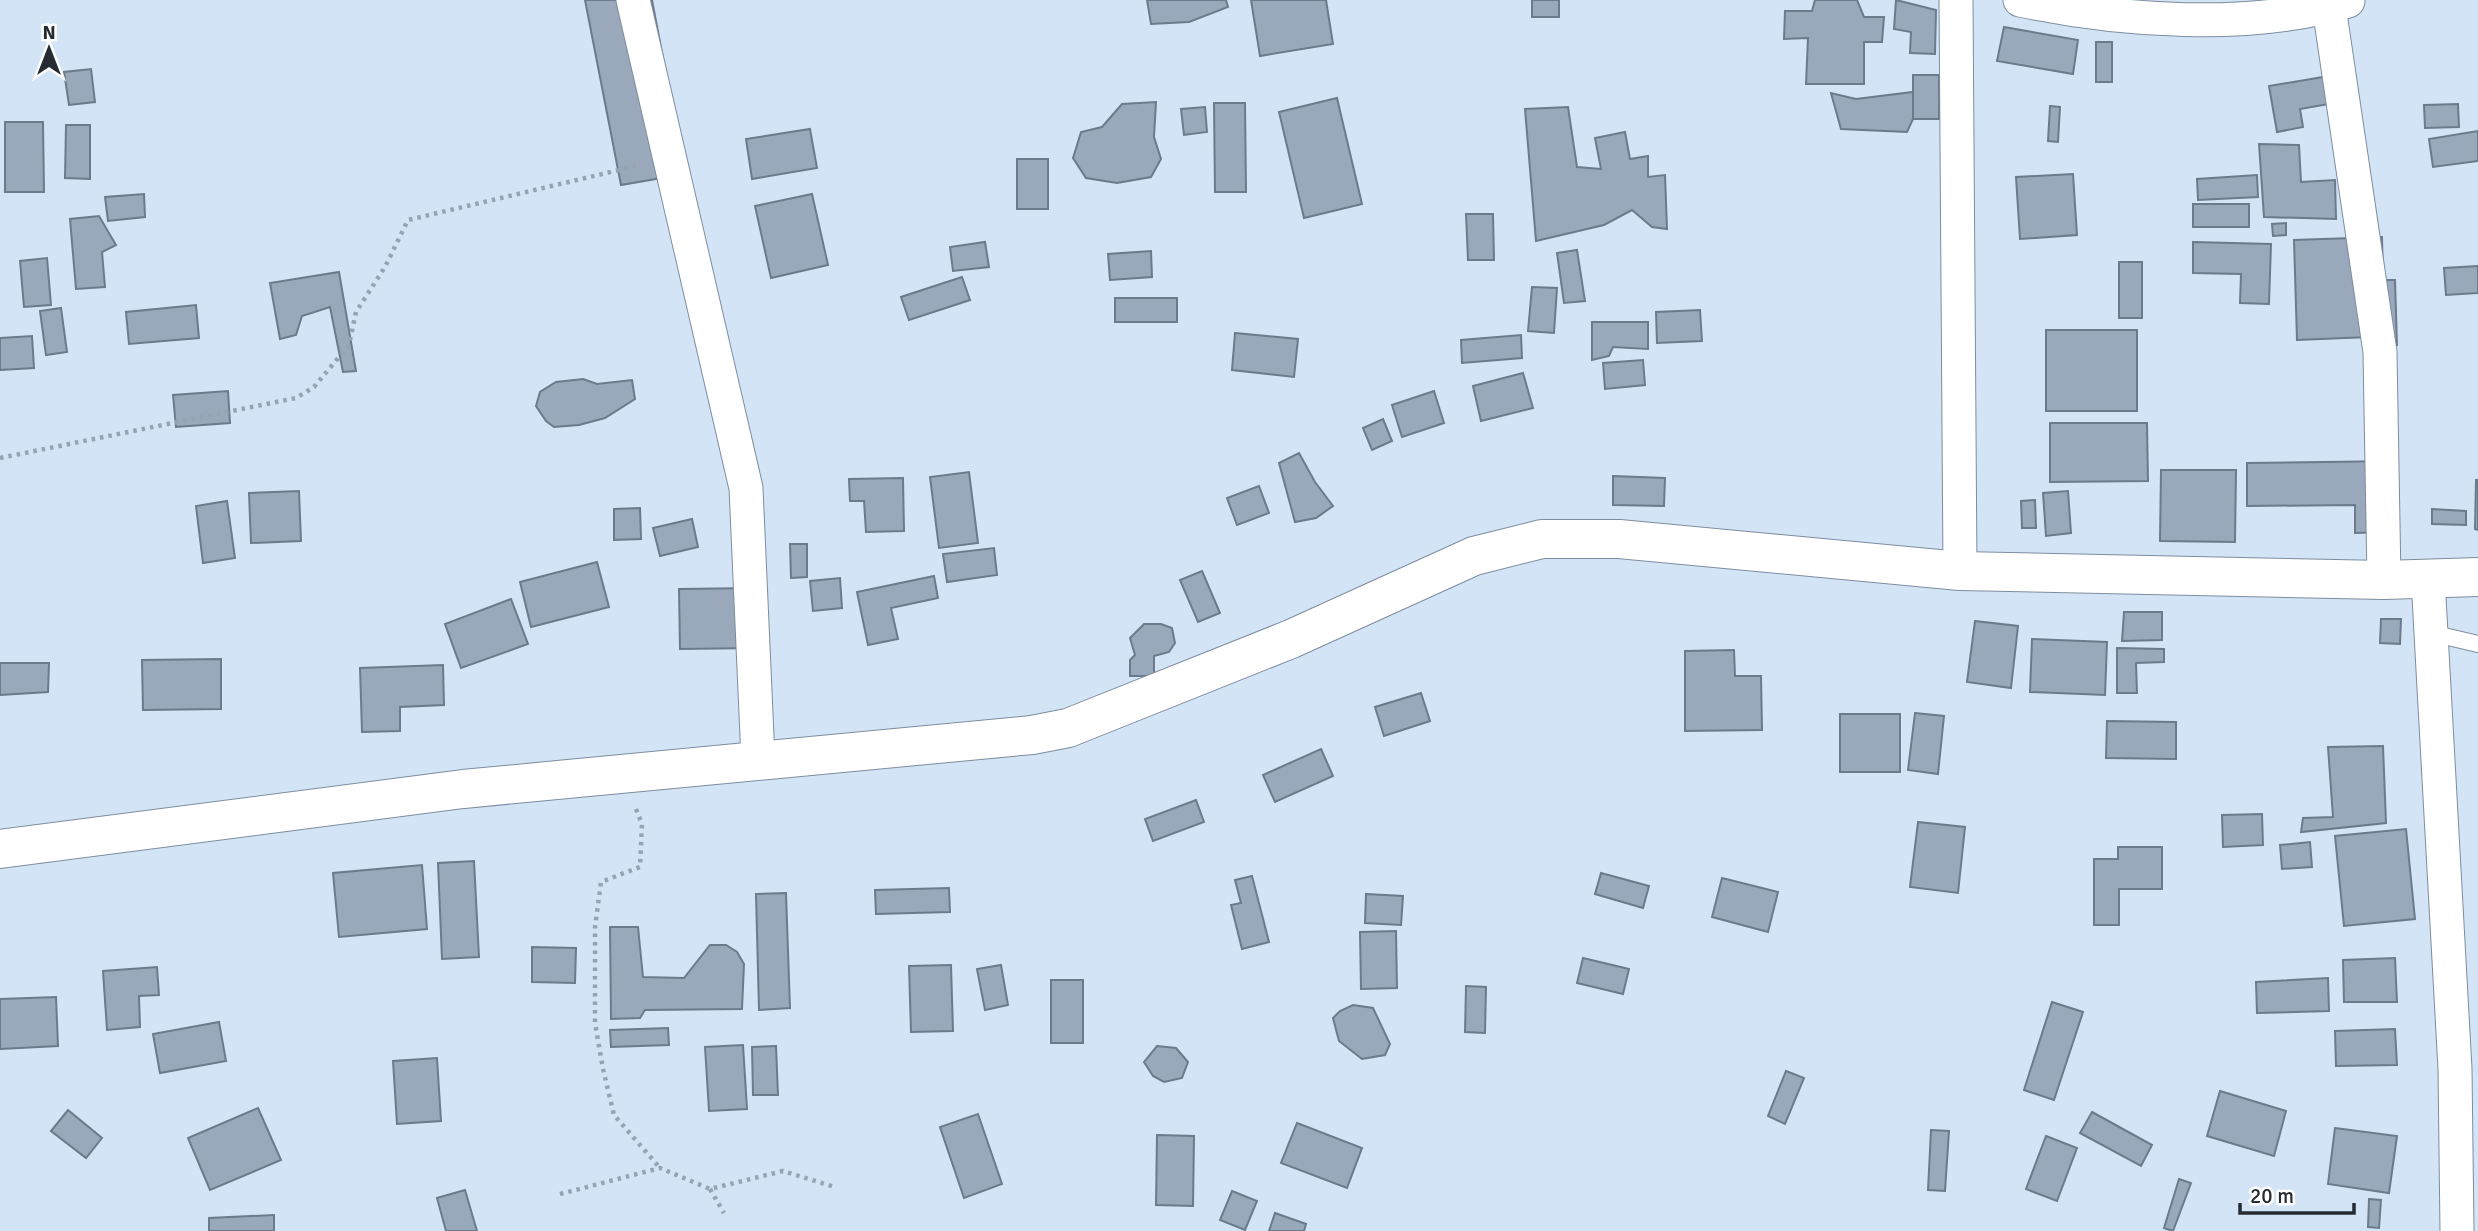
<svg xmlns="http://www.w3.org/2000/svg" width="2478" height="1231" viewBox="0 0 2478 1231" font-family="Signika,sans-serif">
<rect width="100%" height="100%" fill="#d3e4f6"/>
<g fill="#99a9bb" stroke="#6c7b8b" stroke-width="2">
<polygon points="585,0 652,0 685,174 621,185"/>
<polygon points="1147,0 1226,0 1228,7 1189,22 1151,24"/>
<polygon points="1251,0 1326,0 1333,44 1260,56"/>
<rect x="1532" y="0" width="27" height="17"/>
<polygon points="1815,0 1857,0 1864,17 1884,17 1882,42 1864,42 1864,84 1806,84 1808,38 1784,39 1785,11 1812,11"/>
<polygon points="1896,0 1936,10 1935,54 1910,53 1911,32 1894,29"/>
<polygon points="2004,27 2078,40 2073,74 1997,61"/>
<rect x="2096" y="42" width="16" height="40"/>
<polygon points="91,69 95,102 69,105 64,72"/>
<polygon points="2341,74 2346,101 2300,109 2303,127 2277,132 2269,86"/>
<rect x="1913" y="75" width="26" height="44"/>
<polygon points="1913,92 1913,119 1907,132 1841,129 1831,93 1856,99"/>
<polygon points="1337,98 1362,204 1304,218 1279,112"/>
<polygon points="1156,102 1154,137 1161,159 1151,177 1117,183 1086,178 1073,158 1081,132 1102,127 1122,104"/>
<polygon points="1214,103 1245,103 1246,192 1215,192"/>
<polygon points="2458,104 2459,127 2425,128 2424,105"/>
<polygon points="2050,106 2060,107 2058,142 2048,141"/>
<polygon points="1205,107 1207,132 1184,135 1181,109"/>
<polygon points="1568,107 1577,167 1601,169 1595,138 1625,132 1630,159 1648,156 1648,177 1665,175 1667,229 1652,227 1632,210 1604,225 1536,241 1525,109"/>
<polygon points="5,122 43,122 44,192 5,192"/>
<polygon points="66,125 90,125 90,179 65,178"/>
<polygon points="810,129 817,168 752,179 746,139"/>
<polygon points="2478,131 2478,161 2433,167 2429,139"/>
<polygon points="2259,144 2299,145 2301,182 2335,180 2336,219 2264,217"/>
<rect x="1017" y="159" width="31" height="50"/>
<polygon points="2073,174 2077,235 2020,239 2016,177"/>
<polygon points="2257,175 2258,197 2198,200 2197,179"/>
<polygon points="144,194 145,217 108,221 105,197"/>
<polygon points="812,194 828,265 771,278 755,206"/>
<rect x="2193" y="204" width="56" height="23"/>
<polygon points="1466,214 1493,214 1494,260 1468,260"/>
<polygon points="99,216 116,245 102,252 105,287 76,289 70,219"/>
<polygon points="2286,223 2286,235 2273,236 2272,224"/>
<polygon points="2382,237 2383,280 2395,280 2397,345 2371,347 2370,337 2297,340 2294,240"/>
<polygon points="985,242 989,267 953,271 950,247"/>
<polygon points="2193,242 2271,244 2269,304 2240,303 2241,274 2193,273"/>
<polygon points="1577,250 1585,301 1564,303 1557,253"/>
<polygon points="1151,251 1152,277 1110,280 1108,254"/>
<polygon points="47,258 51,305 24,307 20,261"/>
<rect x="2119" y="262" width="23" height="56"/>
<polygon points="2478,266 2478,293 2446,295 2444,268"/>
<polygon points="339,272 356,371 343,372 330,307 302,316 296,335 280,339 270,283"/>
<polygon points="962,277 970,300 909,320 901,297"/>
<polygon points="1532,287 1557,288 1554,333 1528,331"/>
<rect x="1115" y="298" width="62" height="24"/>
<polygon points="196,305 199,338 129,344 126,312"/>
<polygon points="61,308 67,352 46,355 40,311"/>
<polygon points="1700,310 1702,341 1657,343 1656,312"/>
<polygon points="1592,322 1648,322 1648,349 1613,347 1609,356 1592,360"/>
<rect x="2046" y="330" width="91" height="81"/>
<polygon points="1235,333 1298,339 1294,377 1232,370"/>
<polygon points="1521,335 1522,358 1462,363 1461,340"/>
<polygon points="32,336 34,368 0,370 0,338"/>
<polygon points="1643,360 1645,385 1605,389 1603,363"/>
<polygon points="1523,373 1533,408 1481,421 1473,386"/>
<polygon points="583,379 597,384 632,380 635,399 605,418 579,425 554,427 546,421 536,406 540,392 556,382"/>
<polygon points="228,391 230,423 176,427 173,395"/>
<polygon points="1434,391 1444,423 1402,437 1392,405"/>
<polygon points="1383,419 1392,441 1372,450 1363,428"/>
<polygon points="2050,423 2147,423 2148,481 2050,482"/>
<polygon points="1299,453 1315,482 1333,506 1316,518 1295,522 1279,463"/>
<polygon points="2396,461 2397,532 2355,533 2355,505 2247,506 2247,463"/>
<polygon points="2161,470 2236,470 2235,542 2160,541"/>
<polygon points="969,472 978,543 939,548 930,477"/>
<polygon points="1613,476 1665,478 1664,506 1613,505"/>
<polygon points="903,478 904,531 866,532 864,501 850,501 849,479"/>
<polygon points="2476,480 2478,480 2478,530 2475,529"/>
<polygon points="1259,486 1269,513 1237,525 1227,498"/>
<polygon points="299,491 301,541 251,543 249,493"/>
<polygon points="2068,491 2071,533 2046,536 2043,493"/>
<polygon points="2035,500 2036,528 2022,528 2021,501"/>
<polygon points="227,501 235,558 203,563 196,506"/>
<polygon points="640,508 641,539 614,540 614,509"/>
<polygon points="2432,509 2466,511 2466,525 2432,524"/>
<polygon points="692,519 698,547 660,556 653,528"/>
<polygon points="790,544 807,544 807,577 791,578"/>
<polygon points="994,548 997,575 947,582 943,554"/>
<polygon points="597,562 609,607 531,627 520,582"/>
<polygon points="1202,571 1220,613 1198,622 1180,580"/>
<polygon points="934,576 938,598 891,608 898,639 868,645 857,592"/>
<polygon points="840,578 842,608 813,611 810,581"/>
<polygon points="755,588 756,648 680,649 679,589"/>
<polygon points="511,599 528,644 461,668 445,624"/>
<polygon points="2124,612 2162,612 2162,640 2122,641"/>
<polygon points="2381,619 2401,619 2400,644 2380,643"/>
<polygon points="1975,621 2018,626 2011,688 1967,682"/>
<polygon points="1144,624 1161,624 1172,628 1175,643 1169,652 1154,656 1154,676 1130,676 1130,660 1135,655 1130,638"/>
<polygon points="2032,639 2107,642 2105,695 2030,692"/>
<polygon points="2117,648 2164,649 2164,662 2136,663 2137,693 2117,693"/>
<polygon points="1734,650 1735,676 1761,676 1762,730 1685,731 1685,651"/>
<polygon points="221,659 221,709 143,710 142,660"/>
<polygon points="0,663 49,663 48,692 0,695"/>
<polygon points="443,665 444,705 400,707 400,731 362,732 360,668"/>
<polygon points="1421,693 1430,721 1384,736 1375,707"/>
<polygon points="1915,713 1944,716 1938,774 1908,770"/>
<rect x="1840" y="714" width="60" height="58"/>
<polygon points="2107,721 2176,722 2176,759 2106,758"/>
<polygon points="2383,746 2386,823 2301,832 2303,818 2333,817 2328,747"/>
<polygon points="1321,749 1333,776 1275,802 1263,775"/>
<polygon points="1196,800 1204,822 1153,841 1145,819"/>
<polygon points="2262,814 2263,845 2223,847 2222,815"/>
<polygon points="1918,822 1965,827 1958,893 1910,887"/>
<polygon points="2406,829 2415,919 2344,926 2335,836"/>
<polygon points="2310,842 2312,867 2282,869 2280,845"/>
<polygon points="2118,847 2162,847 2162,889 2119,889 2119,925 2094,925 2094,859 2118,859"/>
<polygon points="474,861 479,957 442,959 438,863"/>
<polygon points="422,865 427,929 339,937 333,873"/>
<polygon points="1601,873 1649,886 1643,908 1595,894"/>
<polygon points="1252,876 1269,942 1242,949 1231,905 1241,903 1235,880"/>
<polygon points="1722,878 1778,892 1768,932 1712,917"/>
<polygon points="949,888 950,912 876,914 875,890"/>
<polygon points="786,893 790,1008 759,1010 756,894"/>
<polygon points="1366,894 1403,896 1401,925 1365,923"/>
<polygon points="610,927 638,927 643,977 684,978 710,945 726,945 737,952 744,964 742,1009 645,1010 640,1018 611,1019"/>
<polygon points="1396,931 1397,988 1361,989 1360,932"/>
<polygon points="532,947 576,948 575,983 532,982"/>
<polygon points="1583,958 1629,969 1623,994 1577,983"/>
<polygon points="2395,958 2397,1002 2344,1002 2343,960"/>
<polygon points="951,965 953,1031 911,1032 909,966"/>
<polygon points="1001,965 1008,1005 985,1010 977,969"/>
<polygon points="157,967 159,995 139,996 140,1027 107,1030 103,971"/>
<polygon points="2328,978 2329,1011 2257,1013 2256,982"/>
<rect x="1051" y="980" width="32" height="63"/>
<polygon points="1466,986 1486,987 1485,1033 1465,1032"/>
<polygon points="56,997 58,1046 0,1049 0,999"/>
<polygon points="2052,1002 2083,1012 2054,1100 2024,1090"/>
<polygon points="1353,1005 1373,1008 1390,1044 1385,1055 1362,1059 1339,1041 1333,1018 1340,1011"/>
<polygon points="219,1022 226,1061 160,1073 153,1034"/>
<polygon points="668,1028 669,1045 611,1047 610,1030"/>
<polygon points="2395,1029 2397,1065 2336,1066 2335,1031"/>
<polygon points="743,1045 747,1109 709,1111 705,1047"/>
<polygon points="776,1046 778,1095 753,1095 752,1047"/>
<polygon points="1157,1046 1176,1048 1188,1062 1182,1078 1164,1082 1153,1076 1144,1062"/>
<polygon points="437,1058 441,1121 397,1124 393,1061"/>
<polygon points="1786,1071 1804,1078 1785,1124 1768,1116"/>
<polygon points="2220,1091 2286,1111 2274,1156 2207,1136"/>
<polygon points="258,1108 281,1160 210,1190 188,1138"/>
<polygon points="68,1110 102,1138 86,1158 51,1131"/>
<polygon points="2092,1112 2152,1145 2141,1166 2080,1133"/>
<polygon points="978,1114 1002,1184 964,1198 940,1127"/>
<polygon points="1297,1123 1362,1148 1347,1188 1281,1163"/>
<polygon points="2335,1128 2397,1136 2389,1193 2328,1184"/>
<polygon points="1931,1130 1949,1131 1945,1191 1928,1190"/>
<polygon points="1157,1135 1194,1136 1193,1206 1156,1205"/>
<polygon points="2046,1136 2077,1148 2057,1201 2026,1189"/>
<polygon points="2179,1179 2191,1183 2173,1231 2164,1228"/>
<polygon points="465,1190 477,1231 446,1231 437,1198"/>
<polygon points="1232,1191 1257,1201 1245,1230 1220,1220"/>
<polygon points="2369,1199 2381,1200 2379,1228 2368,1227"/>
<polygon points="1275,1213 1306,1224 1304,1231 1269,1231"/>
<polygon points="274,1215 274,1231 209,1231 209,1218"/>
</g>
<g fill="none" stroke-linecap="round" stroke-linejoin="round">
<defs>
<polyline id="service" points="2431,633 2478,644"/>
<g id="minor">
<polyline points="633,0 746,488 758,759"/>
<polyline points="1956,0 1960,571"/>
<path d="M2020 0C2119 21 2250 31 2348 1"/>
<polyline points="2329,7 2380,352 2384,580"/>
<polyline points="2428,579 2455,1069 2457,1231"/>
</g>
<polyline id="tertiary" points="0,849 463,789 1032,735 1068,728 1291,639 1474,556 1542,539 1619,539 1960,571 2384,580 2478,577"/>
</defs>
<use href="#service" stroke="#7d8d9e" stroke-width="18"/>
<use href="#minor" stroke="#7d8d9e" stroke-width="35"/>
<use href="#tertiary" stroke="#7d8d9e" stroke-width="40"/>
<g stroke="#96a3b2" stroke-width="4.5" stroke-dasharray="3.5 5" stroke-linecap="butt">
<polyline points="0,458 296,398 314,387 349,345 356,312 385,267 408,220 636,166"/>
<polyline points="636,809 642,824 640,867 601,882 595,927 595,1023 603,1069 614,1115 660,1168"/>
<polyline points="710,1189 724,1213"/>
<polyline points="560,1194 660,1168 710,1189 783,1171 835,1187"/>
</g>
<use href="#service" stroke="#fff" stroke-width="16"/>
<use href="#minor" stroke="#fff" stroke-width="33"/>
<use href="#tertiary" stroke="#fff" stroke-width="38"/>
</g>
<g transform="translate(49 49)" stroke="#ffffff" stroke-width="5" paint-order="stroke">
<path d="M0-5L12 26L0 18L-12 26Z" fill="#252b32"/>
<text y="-10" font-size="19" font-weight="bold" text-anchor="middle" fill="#252b32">N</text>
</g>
<path d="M2240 1203v10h114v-10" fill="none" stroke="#252b32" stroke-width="3.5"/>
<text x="2250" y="1203" font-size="21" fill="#252b32" stroke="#ffffff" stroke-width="5" paint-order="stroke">20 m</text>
</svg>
